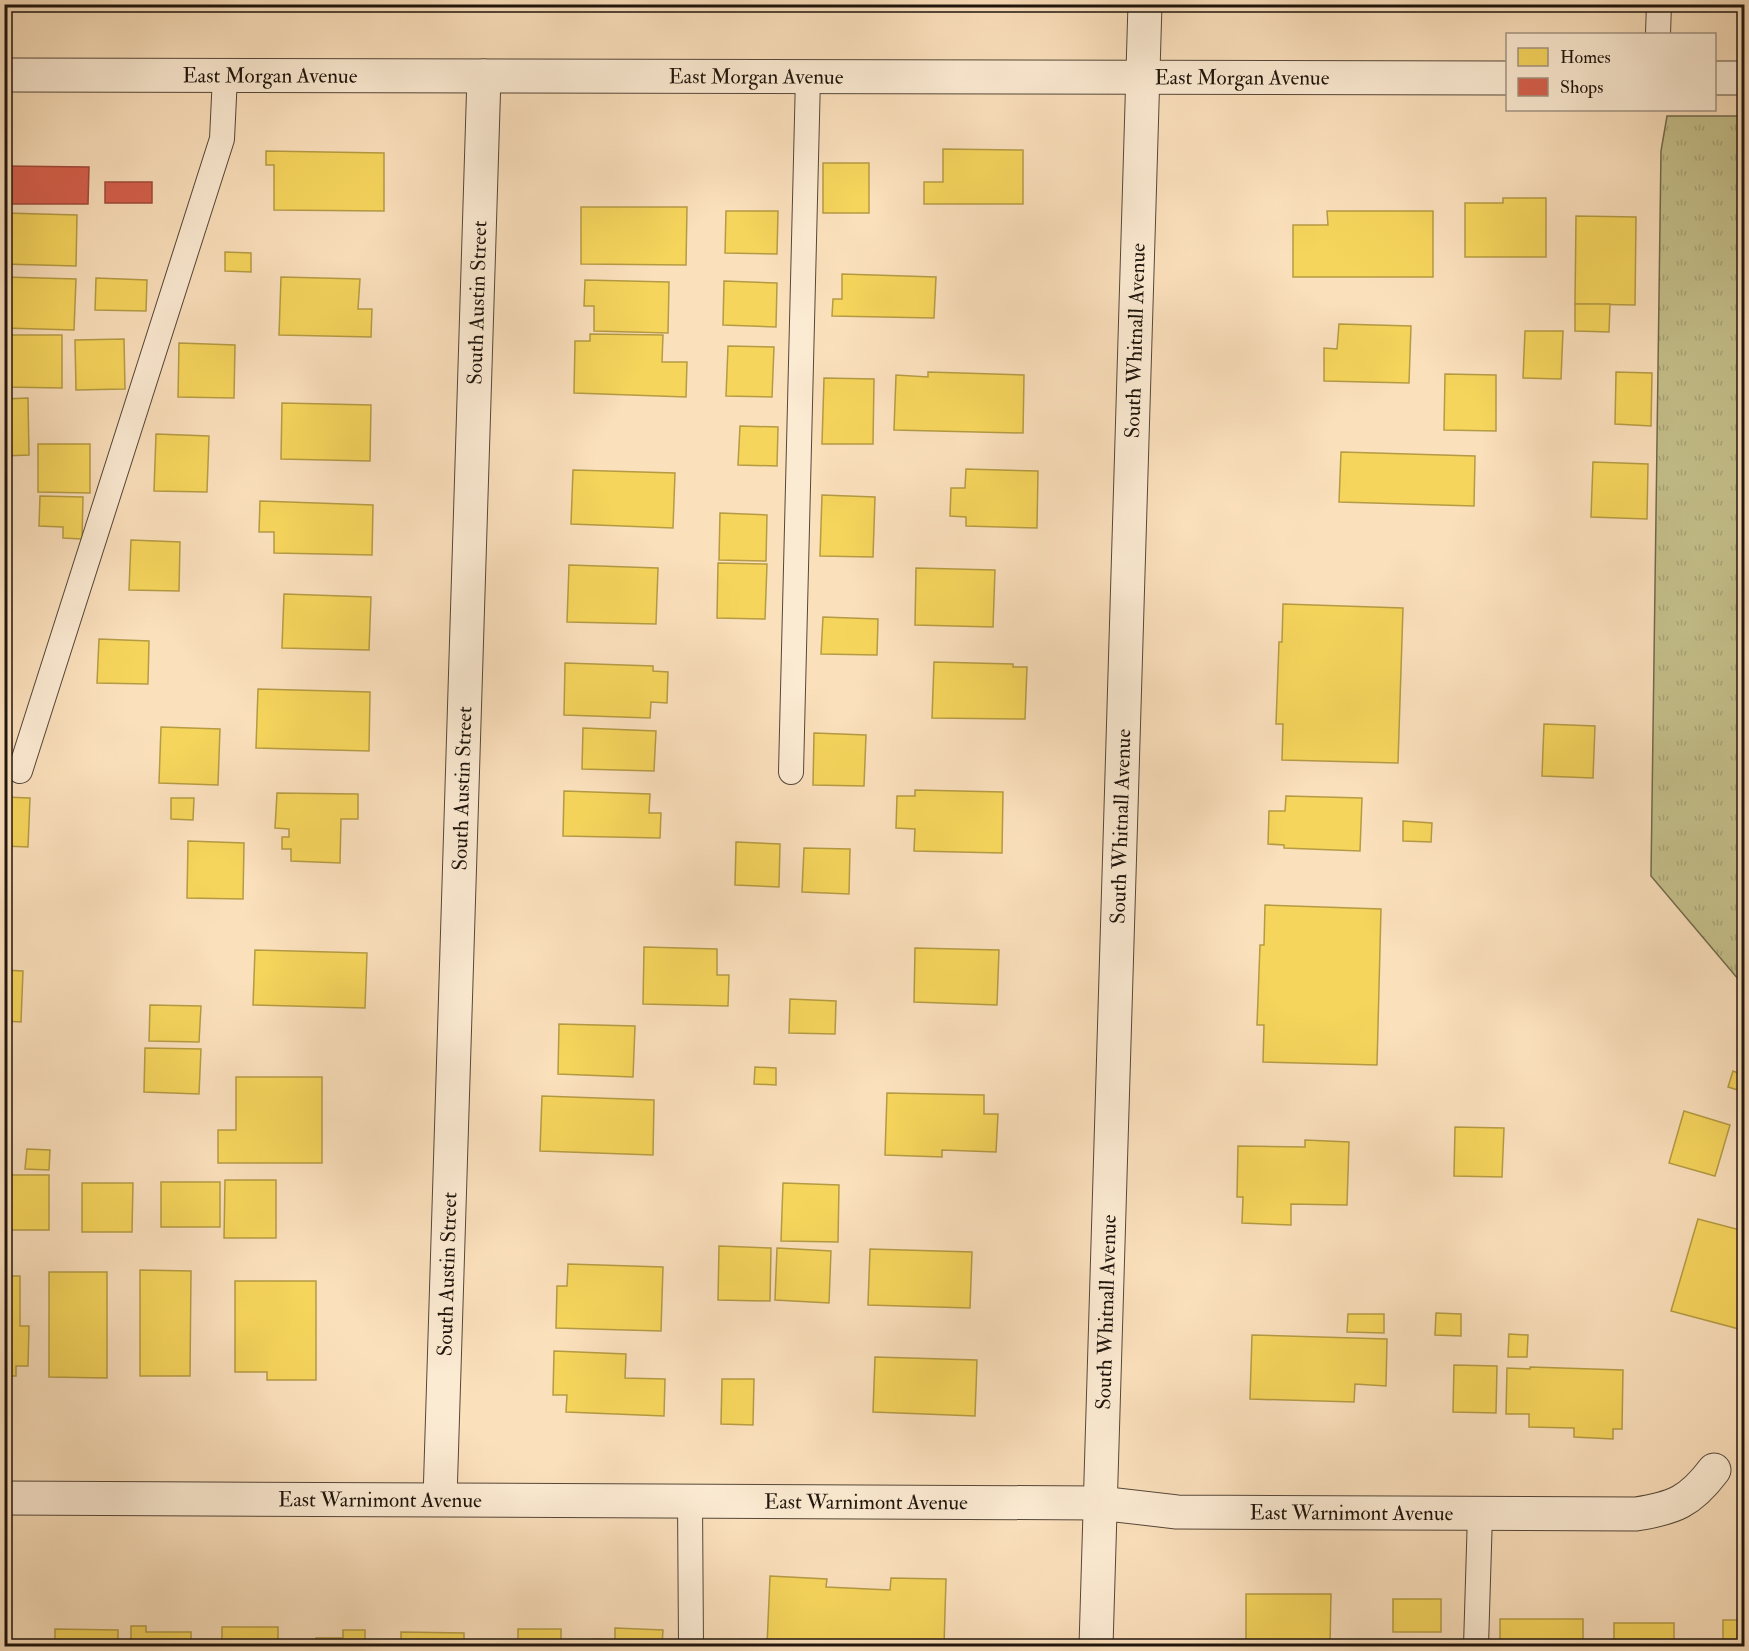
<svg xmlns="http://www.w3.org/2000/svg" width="1749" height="1651" viewBox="0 0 1749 1651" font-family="'IM FELL Double Pica',serif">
<defs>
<pattern id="park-tufts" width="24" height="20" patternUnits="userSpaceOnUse" patternTransform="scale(1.5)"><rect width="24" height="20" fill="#c5c18c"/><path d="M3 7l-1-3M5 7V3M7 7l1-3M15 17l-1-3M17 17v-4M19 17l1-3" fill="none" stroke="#a9a578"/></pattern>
</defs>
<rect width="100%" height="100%" fill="#fbe0bc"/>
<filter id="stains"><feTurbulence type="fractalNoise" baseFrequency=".00333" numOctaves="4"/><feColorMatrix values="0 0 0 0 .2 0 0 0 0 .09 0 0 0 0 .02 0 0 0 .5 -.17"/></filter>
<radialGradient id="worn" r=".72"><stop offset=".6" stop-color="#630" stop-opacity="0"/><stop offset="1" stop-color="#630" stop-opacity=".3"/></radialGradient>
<polygon fill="url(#park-tufts)" stroke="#726a4c" stroke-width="1.5" points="1667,116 1744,116 1744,986 1651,876 1661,151"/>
<g fill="#f6d55c" stroke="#b59b44" stroke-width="1.5">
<polygon points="943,149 1023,150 1023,204 924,204 924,182 943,182"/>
<polygon points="266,151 384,153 384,211 274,210 274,165 266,165"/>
<rect x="823" y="163" width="46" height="50"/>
<polygon points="1503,198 1546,198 1546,257 1465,257 1465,203 1503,203"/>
<polygon points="581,207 687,207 686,265 581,264"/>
<polygon points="726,211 778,211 777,254 725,253"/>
<polygon points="1327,211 1433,211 1433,277 1293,277 1293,225 1328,225"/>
<polygon points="4,213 77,215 76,266 4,264"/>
<polygon points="1576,216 1636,217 1635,305 1575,304"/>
<polygon points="225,252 251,253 251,272 225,271"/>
<polygon points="842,274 936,277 934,318 832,316 833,299 842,299"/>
<polygon points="4,277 76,279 74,330 4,328"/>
<polygon points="281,277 360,279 358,309 372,309 371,337 279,335"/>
<polygon points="96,278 147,280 146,311 95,310"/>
<polygon points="585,280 669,282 668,333 594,331 594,306 584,306"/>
<polygon points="724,281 777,283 776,327 723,325"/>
<polygon points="1575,304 1610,304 1609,332 1575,331"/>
<polygon points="1339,324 1411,326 1409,383 1324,381 1324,348 1337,349"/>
<polygon points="1525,331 1563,331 1561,379 1523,378"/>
<polygon points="590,334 663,335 662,362 687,362 686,397 574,393 575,341 590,341"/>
<polygon points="4,335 62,335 62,388 4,387"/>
<polygon points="124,339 125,389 76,390 75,340"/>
<polygon points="179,343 235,345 234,398 178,397"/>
<polygon points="728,346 774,347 772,397 726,396"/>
<polygon points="928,372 1024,375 1023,433 894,430 896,375 928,377"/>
<polygon points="1616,372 1652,373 1651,426 1615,424"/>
<polygon points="1445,374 1496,375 1496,431 1444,430"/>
<polygon points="824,378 874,379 873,444 822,444"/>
<polygon points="28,398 29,455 4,456 4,399"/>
<polygon points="282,403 371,405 370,461 281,459"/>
<polygon points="740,426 778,427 777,466 738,465"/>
<polygon points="156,434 209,436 207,492 154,491"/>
<polygon points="38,444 90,444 90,493 38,492"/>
<polygon points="1341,452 1475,456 1474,506 1339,502"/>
<polygon points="1593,462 1648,464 1647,519 1591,517"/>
<polygon points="966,469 1038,471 1037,528 966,526 966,517 950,516 951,488 965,488"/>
<polygon points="573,470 675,473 673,528 571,524"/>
<polygon points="822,495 875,497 873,557 820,556"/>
<polygon points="40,496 83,497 82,539 63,538 63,527 39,526"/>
<polygon points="260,501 373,505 372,555 274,553 274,532 259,532"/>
<polygon points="720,513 767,515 766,561 719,560"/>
<polygon points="131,540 180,542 179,591 129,590"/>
<polygon points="718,563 767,564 765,619 717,618"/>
<polygon points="569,565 658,568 656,624 567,622"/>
<polygon points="916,568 995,570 993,627 915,625"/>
<polygon points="284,594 371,597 369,650 282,648"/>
<polygon points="1283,604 1403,608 1398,763 1282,760 1283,724 1276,724 1279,642 1282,642"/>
<polygon points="823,617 878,619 877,655 821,654"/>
<polygon points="99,639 149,641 148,684 97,683"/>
<polygon points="934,662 1013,664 1013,667 1027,667 1025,719 932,718"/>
<polygon points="565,663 653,666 653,671 668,672 667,703 651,702 650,718 564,715"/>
<polygon points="258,689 370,692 369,751 256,748"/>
<polygon points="1544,724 1595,726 1593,778 1542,776"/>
<polygon points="161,727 220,729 218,785 159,783"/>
<polygon points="583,728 656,731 654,771 582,769"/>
<polygon points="814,733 866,735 864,786 813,785"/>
<polygon points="915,790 1003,792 1002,853 914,851 915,829 896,828 897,796 915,796"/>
<polygon points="564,791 650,794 649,813 661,813 660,838 563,836"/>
<polygon points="277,793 358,794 358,819 341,819 340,863 291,861 291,849 282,849 282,837 289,837 289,829 275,828"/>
<polygon points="1286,796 1362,798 1360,851 1284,848 1284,845 1268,844 1269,811 1285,811"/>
<polygon points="4,797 30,798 28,847 4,846"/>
<polygon points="171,798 194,798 193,820 171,819"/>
<polygon points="1403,821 1432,823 1431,842 1403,841"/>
<polygon points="188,841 244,843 243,899 187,898"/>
<polygon points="736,842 780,844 779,887 735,885"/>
<polygon points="804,848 850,849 849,894 802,892"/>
<polygon points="1265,905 1381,909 1377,1065 1263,1062 1264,1025 1257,1025 1260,945 1264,945"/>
<polygon points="644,947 717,949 717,975 729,975 728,1006 643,1004"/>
<polygon points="915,948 999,950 997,1005 914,1002"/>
<polygon points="255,950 367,953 365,1008 253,1005"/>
<polygon points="4,970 23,971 21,1022 4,1021"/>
<polygon points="790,999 836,1001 835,1034 789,1033"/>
<polygon points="150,1005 201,1006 199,1042 149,1041"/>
<polygon points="559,1024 635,1026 633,1077 558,1074"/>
<polygon points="4,1036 10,1036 9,1060 4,1060"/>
<polygon points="145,1048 201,1049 199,1094 144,1092"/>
<polygon points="755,1067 776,1068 776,1085 754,1084"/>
<polygon points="1733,1071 1744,1075 1744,1092 1728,1087"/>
<polygon points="236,1077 322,1077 322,1163 218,1163 218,1130 236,1130"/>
<polygon points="887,1093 984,1095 984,1114 998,1114 996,1152 942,1150 942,1157 885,1155"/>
<polygon points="542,1096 654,1100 653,1155 540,1151"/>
<polygon points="1684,1111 1730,1125 1715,1176 1669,1163"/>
<polygon points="1455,1127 1504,1128 1502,1177 1454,1176"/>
<polygon points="1305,1140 1349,1142 1347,1205 1291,1204 1291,1225 1242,1223 1243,1197 1237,1197 1238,1146 1305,1147"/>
<polygon points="27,1149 50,1150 49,1170 25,1169"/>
<rect x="4" y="1175" width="45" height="55"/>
<polygon points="225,1180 276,1180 276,1238 224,1238"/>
<rect x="161" y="1182" width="59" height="45"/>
<polygon points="82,1183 133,1183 132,1232 82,1232"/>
<polygon points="783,1183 839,1185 838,1242 781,1241"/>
<polygon points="1698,1219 1744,1231 1744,1309 1739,1329 1671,1311"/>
<polygon points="719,1246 771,1248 770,1301 718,1300"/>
<polygon points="777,1248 831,1251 829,1303 775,1300"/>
<polygon points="870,1249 972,1252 970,1308 868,1305"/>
<polygon points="568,1264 663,1267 661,1331 556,1328 557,1286 567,1286"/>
<polygon points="140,1270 191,1271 190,1376 140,1376"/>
<polygon points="49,1272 107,1272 107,1378 49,1377"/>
<polygon points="4,1276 20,1276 20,1326 29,1326 28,1366 16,1366 16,1376 4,1376"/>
<polygon points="235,1281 316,1281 316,1380 267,1380 267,1372 235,1372"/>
<polygon points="1436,1313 1461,1314 1461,1336 1435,1335"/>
<polygon points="1348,1314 1384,1314 1384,1333 1347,1332"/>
<polygon points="1509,1334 1528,1335 1527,1357 1508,1357"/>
<polygon points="1252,1335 1387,1339 1386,1386 1355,1384 1354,1402 1250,1399"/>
<polygon points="554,1351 626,1354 625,1378 665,1379 664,1416 566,1412 567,1395 553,1395"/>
<polygon points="875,1357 977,1360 975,1416 873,1412"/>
<polygon points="1454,1365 1497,1366 1496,1413 1453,1412"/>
<polygon points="1530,1367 1623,1370 1622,1429 1613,1429 1613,1439 1574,1437 1574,1428 1529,1427 1529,1414 1506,1414 1507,1368 1530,1369"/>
<polygon points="722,1379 754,1379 753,1425 721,1424"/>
<polygon points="770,1576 827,1579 826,1587 890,1590 891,1578 946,1579 944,1646 767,1646"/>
<polygon points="1246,1594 1331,1594 1330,1646 1246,1646"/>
<rect x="1393" y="1599" width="48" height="33"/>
<rect x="1500" y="1619" width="83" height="27"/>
<rect x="1723" y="1620" width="21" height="26"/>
<rect x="1614" y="1623" width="60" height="23"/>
<polygon points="131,1626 146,1626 146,1632 191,1632 191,1646 131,1646"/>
<rect x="222" y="1627" width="56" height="19"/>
<polygon points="615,1628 663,1630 662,1645 592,1646 593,1639 615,1640"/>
<polygon points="55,1629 118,1630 118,1646 55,1646"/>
<polygon points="518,1629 561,1629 561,1646 498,1646 498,1641 518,1642"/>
<polygon points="343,1630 365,1630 365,1646 316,1646 316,1638 343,1638"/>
<polygon points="401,1632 464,1633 464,1646 401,1646"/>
</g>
<g fill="#d6604d" stroke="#9f493a" stroke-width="1.5">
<polygon points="4,166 89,167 88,204 4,204"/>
<rect x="105" y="182" width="47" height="21"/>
</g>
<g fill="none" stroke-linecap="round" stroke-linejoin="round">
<defs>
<g id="service">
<polyline points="1658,34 1659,4"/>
<polyline points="20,771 222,139 225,76"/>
<polyline points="791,772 808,77"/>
<polyline points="690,1501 691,1646"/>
<polyline points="1476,1646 1480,1514"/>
</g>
<g id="minor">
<path id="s1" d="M4 75 1508 78"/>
<polyline points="1714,78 1744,78"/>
<path id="s2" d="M4 1498 1099 1503 1177 1512 1636 1514C1674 1508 1690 1502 1714 1470"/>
<path id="s3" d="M440 1499 484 76"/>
</g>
<g id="tertiary">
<path id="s4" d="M1096 1646 1145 4"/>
</g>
</defs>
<use href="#service" stroke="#554738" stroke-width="26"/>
<use href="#minor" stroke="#554738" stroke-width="35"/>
<use href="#tertiary" stroke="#554738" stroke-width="35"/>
<use href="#service" stroke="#fcebd3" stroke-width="24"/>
<use href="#minor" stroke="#fcebd3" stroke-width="33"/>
<use href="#tertiary" stroke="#fcebd3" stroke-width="33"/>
</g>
<g text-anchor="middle" stroke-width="6" stroke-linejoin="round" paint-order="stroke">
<g font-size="21" fill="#1e140c" stroke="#fcebd3">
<text dy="7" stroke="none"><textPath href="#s1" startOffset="266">East Morgan Avenue</textPath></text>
<text dy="7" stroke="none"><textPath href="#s1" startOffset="752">East Morgan Avenue</textPath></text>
<text dy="7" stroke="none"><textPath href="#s1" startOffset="1238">East Morgan Avenue</textPath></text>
<text dy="7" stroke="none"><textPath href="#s3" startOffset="1197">South Austin Street</textPath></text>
<text dy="7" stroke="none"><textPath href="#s4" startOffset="1306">South Whitnall Avenue</textPath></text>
<text dy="7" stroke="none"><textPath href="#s3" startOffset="711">South Austin Street</textPath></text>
<text dy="7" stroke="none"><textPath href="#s4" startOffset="820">South Whitnall Avenue</textPath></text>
<text dy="7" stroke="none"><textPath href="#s3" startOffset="225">South Austin Street</textPath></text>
<text dy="7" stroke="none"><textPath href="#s4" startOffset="334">South Whitnall Avenue</textPath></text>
<text dy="7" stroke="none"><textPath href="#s2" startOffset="376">East Warnimont Avenue</textPath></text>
<text dy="7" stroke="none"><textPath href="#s2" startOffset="862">East Warnimont Avenue</textPath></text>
<text dy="7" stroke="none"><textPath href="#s2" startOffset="1348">East Warnimont Avenue</textPath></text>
</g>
</g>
<rect width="1749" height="1651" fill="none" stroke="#fbe0bc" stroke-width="24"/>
<rect x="6" y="6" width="1737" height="1639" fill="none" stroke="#1e140c" stroke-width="3"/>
<rect x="12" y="12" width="1725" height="1627" fill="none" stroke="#1e140c" stroke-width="1.5"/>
<rect x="1506" y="33" width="210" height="78" fill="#fcebd3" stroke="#a39583" stroke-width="1.5"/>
<rect x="1518" y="48" width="30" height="18" fill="#f6d55c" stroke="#a39583" stroke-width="1.5"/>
<text x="1560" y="63" font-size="18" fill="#1e140c">Homes</text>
<rect x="1518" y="78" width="30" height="18" fill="#d6604d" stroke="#a39583" stroke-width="1.5"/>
<text x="1560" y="93" font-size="18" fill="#1e140c">Shops</text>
<rect width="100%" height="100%" filter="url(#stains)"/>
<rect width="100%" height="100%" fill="url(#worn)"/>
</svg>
